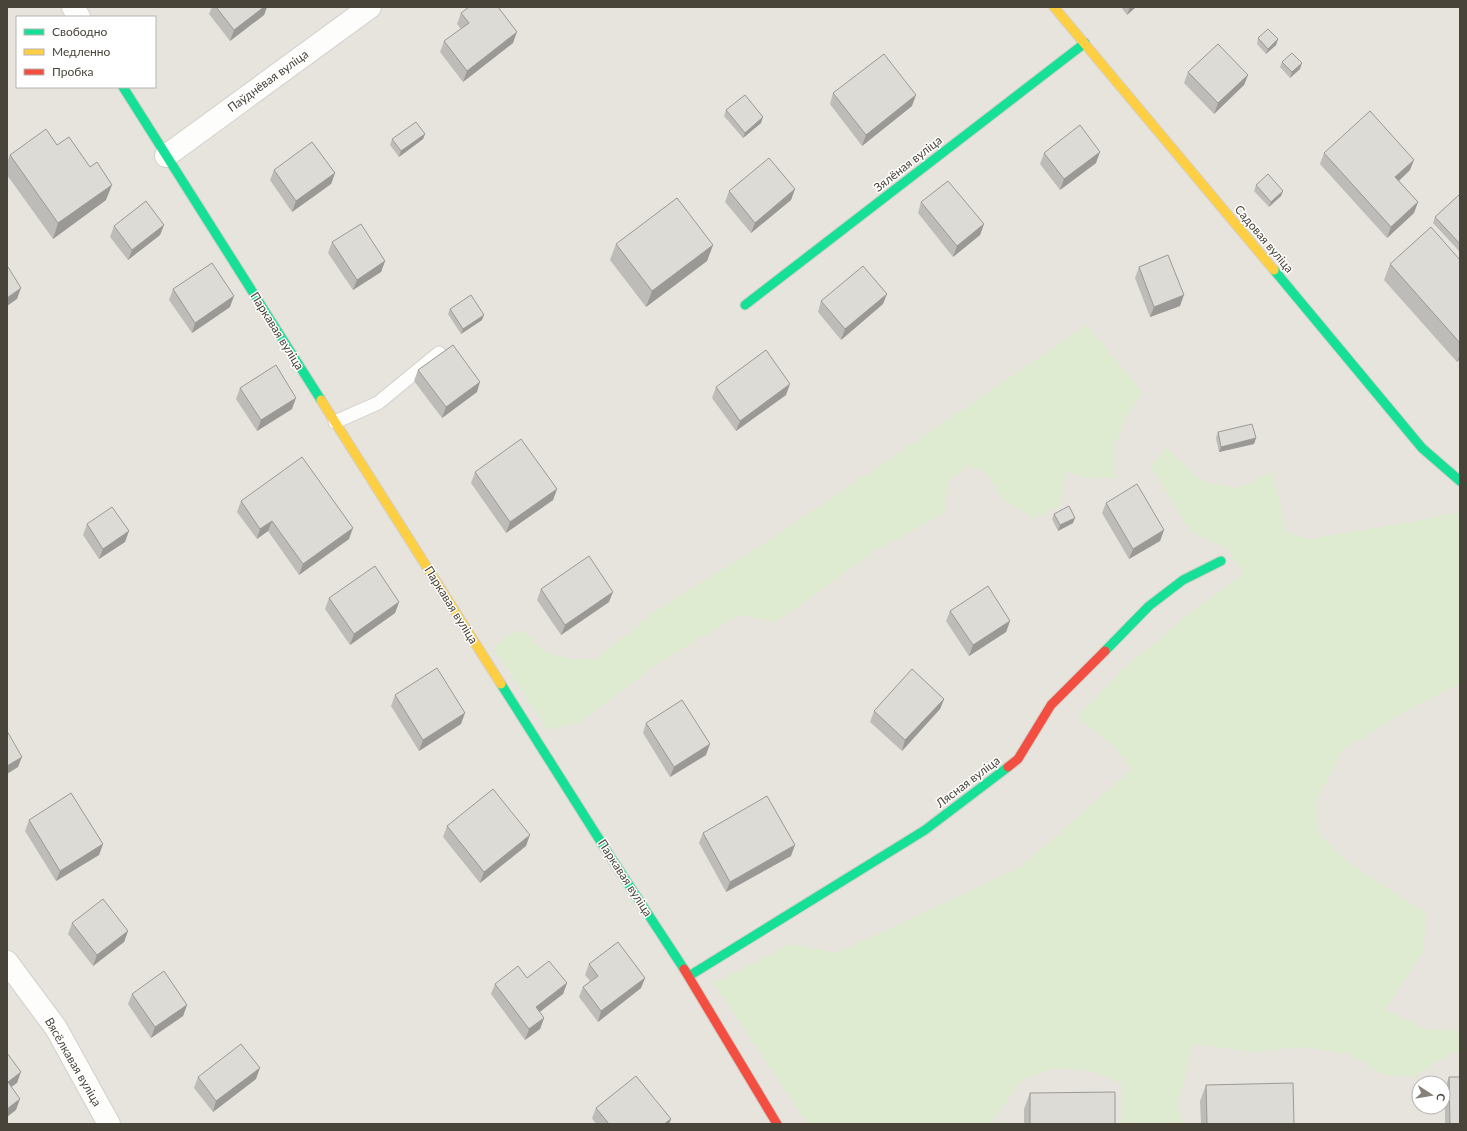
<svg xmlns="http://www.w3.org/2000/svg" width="1467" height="1131" viewBox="0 0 1467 1131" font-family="Lato,sans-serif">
<rect width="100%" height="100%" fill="#f3f2ee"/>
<path fill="#e6e4dd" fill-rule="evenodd" d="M7 7H1460V1124H7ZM17 17H155V87H17ZM1419 1083H1443V1107H1419Z"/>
<g fill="#dfebd1">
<polygon points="1087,325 1143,393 1129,412 1115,445 1115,478 1087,478 1066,471 1060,507 1034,518 1002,499 987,474 968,466 949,481 944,513 877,550 776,622 739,615 654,666 580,722 548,730 494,649 504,636 522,630 545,652 572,659 595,659 661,607 762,545"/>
<polygon points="1166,447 1201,481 1238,488 1273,471 1286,532 1307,539 1411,522 1460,512 1460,683 1404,712 1343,750 1316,802 1319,834 1345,860 1427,914 1423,952 1385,1010 1425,1029 1460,1031 1460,1053 1453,1052 1414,1077 1381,1074 1349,1054 1301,1047 1254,1052 1193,1044 1179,1104 1182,1124 1122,1124 1122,1084 1097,1072 1058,1068 1023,1079 994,1118 994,1124 811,1124 805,1120 714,983 790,944 838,953 1022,866 1131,770 1115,748 1078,717 1122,670 1187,615 1243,574 1227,548 1191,532 1151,467"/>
</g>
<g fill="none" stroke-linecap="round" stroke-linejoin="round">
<defs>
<polyline id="lane" points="335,422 378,403 439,353"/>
<g id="street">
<polyline points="73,7 79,17"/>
<polyline points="166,156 370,7"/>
<polyline points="7,962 56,1028 109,1124"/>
</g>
<g id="fast">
<polyline points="123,87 321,400"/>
<polyline points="1274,270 1422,448 1460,481"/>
<polyline points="745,305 1085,43"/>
<polyline points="1105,651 1149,606 1183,580 1221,561"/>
<polyline points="501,684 606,850 684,969"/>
<polyline points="689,976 925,830 1008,767"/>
</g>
<g id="slow">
<polyline points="1054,7 1274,270"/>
<polyline points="321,400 501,684"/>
</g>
<g id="jam">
<polyline points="1008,767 1018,759 1051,705 1105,651"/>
<polyline points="684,969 777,1124"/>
</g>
</defs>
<use href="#lane" stroke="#d1d0cc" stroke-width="15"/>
<use href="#street" stroke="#d1d0cc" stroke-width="24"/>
<use href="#fast" stroke="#d2cfc5" stroke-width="11"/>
<use href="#slow" stroke="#d2cfc5" stroke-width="11"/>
<use href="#jam" stroke="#d2cfc5" stroke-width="11"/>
<use href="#lane" stroke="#fdfdfc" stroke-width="13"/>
<use href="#street" stroke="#fdfdfc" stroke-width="22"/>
<use href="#fast" stroke="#16e098" stroke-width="9"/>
<use href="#slow" stroke="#ffcf43" stroke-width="9"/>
<use href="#jam" stroke="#f24e42" stroke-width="9"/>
</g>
<g fill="#bebcb8">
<polygon points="212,7 267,7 264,15 230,41 209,14"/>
<polygon points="1121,7 1136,7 1127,15"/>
<polygon points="461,13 513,43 463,82 440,52 444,41 461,29 457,24"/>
<polygon points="1258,38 1278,39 1276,45 1266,54 1257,44"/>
<polygon points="1282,62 1300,69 1290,78 1280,67"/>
<polygon points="1188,72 1248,75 1244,85 1214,114 1184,83"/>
<polygon points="833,93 912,106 862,146 830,104"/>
<polygon points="726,110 761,123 743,138 724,116"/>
<polygon points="425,134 423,139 399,157 390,145 392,139"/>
<polygon points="57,145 90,167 106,200 53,239 7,175 7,162 10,155"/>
<polygon points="1044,153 1096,163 1060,190 1040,164"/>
<polygon points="1324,153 1410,170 1399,181 1418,202 1414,213 1387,238 1320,164"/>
<polygon points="274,170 335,173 331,184 292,212 270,180"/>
<polygon points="1256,185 1283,191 1281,196 1269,207 1254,191"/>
<polygon points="795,189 791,200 751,233 725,202 729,191"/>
<polygon points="1460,194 1460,252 1433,223 1435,217"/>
<polygon points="921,202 984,224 980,235 953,257 918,213"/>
<polygon points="164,225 160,235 128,260 110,237 114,226"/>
<polygon points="332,242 385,261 381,272 353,290 328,253"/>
<polygon points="616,244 713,245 707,261 646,307 610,260"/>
<polygon points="1460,260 1460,359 1457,362 1384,280 1390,264"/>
<polygon points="1139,267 1180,306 1150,317 1135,278"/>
<polygon points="173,289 230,307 192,333 169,300"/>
<polygon points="821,301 883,304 841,340 818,312"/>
<polygon points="450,309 482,320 461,334 448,314"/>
<polygon points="418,370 477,392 442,418 414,381"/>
<polygon points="716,387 786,395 736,431 712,398"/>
<polygon points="240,388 292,409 257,431 236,399"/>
<polygon points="1218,432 1256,438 1254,444 1219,452 1216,438"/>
<polygon points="475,472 557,489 553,500 506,533 471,483"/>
<polygon points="241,501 349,539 299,575 268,531 257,539 237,512"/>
<polygon points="1106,503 1164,530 1160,541 1129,559 1102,513"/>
<polygon points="1054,514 1073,523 1058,531 1052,519"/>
<polygon points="87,524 125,542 99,559 83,535"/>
<polygon points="541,589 609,602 561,635 537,600"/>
<polygon points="329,598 399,602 395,613 350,645 325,609"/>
<polygon points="950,611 1010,621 1006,632 969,656 946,621"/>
<polygon points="395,695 461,724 419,751 391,706"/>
<polygon points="944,699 940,709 902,751 870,722 874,711"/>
<polygon points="646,723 706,755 670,777 643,733"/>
<polygon points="29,820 103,844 99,855 56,881 25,831"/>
<polygon points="447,826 526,846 480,883 443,837"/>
<polygon points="703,833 791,856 726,892 699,843"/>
<polygon points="72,923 128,931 124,942 93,966 68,934"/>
<polygon points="589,964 645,978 641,988 598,1022 579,997 583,987 590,981 585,975"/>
<polygon points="527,978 567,983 563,994 539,1012 544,1018 540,1029 525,1040 491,994 495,984"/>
<polygon points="132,994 187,1005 183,1016 151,1038 128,1004"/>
<polygon points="198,1077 256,1079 213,1112 194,1088"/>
<polygon points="1449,1077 1460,1124 1445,1124 1445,1088"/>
<polygon points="1206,1085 1294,1124 1201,1124 1200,1101"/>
<polygon points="1030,1093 1115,1124 1024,1124 1024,1109"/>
<polygon points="596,1108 671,1119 669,1124 596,1124 592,1118"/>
</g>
<g fill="#9b9996">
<polygon points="264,7 267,7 264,15 230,41 234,30"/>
<polygon points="1130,7 1136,7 1127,15"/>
<polygon points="517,32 513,43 463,82 467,71"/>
<polygon points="1278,39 1276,45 1266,54 1268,49"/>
<polygon points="1302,63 1300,69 1290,78 1292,72"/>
<polygon points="1248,75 1244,85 1214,114 1218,103"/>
<polygon points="916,95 912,106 862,146 866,135"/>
<polygon points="763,117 761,123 743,138 745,133"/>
<polygon points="425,134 423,139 399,157 401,151"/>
<polygon points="1100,152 1096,163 1060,190 1064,179"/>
<polygon points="1414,160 1410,170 1391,188 1395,177"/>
<polygon points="335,173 331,184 292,212 296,201"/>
<polygon points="112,185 106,200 53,239 58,223"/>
<polygon points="795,189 791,200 751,233 755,223"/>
<polygon points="1283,191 1281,196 1269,207 1271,202"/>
<polygon points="1418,202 1414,213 1387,238 1391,227"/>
<polygon points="984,224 980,235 953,257 957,246"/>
<polygon points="164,225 160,235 128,260 132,250"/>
<polygon points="713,245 707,261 646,307 652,291"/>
<polygon points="385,261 381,272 353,290 357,280"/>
<polygon points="21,288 17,299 7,306 7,298"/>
<polygon points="887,294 883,304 841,340 845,329"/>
<polygon points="1184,295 1180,306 1150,317 1154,307"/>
<polygon points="234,296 230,307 192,333 195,323"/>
<polygon points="484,315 482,320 461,334 463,329"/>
<polygon points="1460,354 1460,359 1457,362"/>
<polygon points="480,382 477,392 442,418 446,407"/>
<polygon points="790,384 786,395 736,431 740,421"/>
<polygon points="296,398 292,409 257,431 261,420"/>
<polygon points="1256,438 1254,444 1219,452 1221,447"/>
<polygon points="557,489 553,500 506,533 510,522"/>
<polygon points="1075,518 1073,523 1058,531 1060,525"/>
<polygon points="272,521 268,531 257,539 260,529"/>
<polygon points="353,528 349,539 299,575 303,564"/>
<polygon points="1164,530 1160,541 1129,559 1133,549"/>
<polygon points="129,531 125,542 99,559 103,549"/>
<polygon points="613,592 609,602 561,635 565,625"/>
<polygon points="399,602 395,613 350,645 354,634"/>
<polygon points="1010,621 1006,632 969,656 973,645"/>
<polygon points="944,699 940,709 902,751 905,740"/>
<polygon points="465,713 461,724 419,751 423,740"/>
<polygon points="710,744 706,755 670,777 674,767"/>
<polygon points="22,757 18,767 7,774 7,766"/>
<polygon points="530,835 526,846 480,883 484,872"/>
<polygon points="103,844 99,855 56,881 60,871"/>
<polygon points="795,845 791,856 726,892 730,882"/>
<polygon points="128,931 124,942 93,966 97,955"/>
<polygon points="645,978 641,988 598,1022 601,1011"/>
<polygon points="567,983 563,994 532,1018 536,1007"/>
<polygon points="187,1005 183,1016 151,1038 155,1027"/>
<polygon points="544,1018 540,1029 525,1040 529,1029"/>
<polygon points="260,1068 256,1079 213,1112 216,1101"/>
<polygon points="21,1072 17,1083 7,1090 8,1082"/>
<polygon points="20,1099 16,1110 7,1117 7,1109"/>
<polygon points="671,1119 669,1124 664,1124"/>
</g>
<g fill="#dddbd6" stroke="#9b9996">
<polygon points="216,7 264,7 234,30"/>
<polygon points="469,7 498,7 517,32 467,71 444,41 469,23 461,13"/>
<polygon points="1268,29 1278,39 1268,49 1258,38"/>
<polygon points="1218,44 1248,75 1218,103 1188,72"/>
<polygon points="1292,53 1302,63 1292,72 1282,62"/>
<polygon points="884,54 916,95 866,135 833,93"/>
<polygon points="745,95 763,117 745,133 726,110"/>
<polygon points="1370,111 1414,160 1395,177 1418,202 1391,227 1324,153"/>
<polygon points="416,122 425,134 401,151 392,139"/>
<polygon points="1080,125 1100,152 1064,179 1044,153"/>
<polygon points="46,129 57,145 69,137 90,167 97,162 112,185 58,223 10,155"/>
<polygon points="312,142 335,173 296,201 274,170"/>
<polygon points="769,158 795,189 755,223 729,191"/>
<polygon points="1268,174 1283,191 1271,202 1256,185"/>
<polygon points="948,181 984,224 957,246 921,202"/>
<polygon points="1460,194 1460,244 1435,217"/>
<polygon points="677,198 713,245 652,291 616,244"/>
<polygon points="146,201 164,225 132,250 114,226"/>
<polygon points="361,224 385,261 357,280 332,242"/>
<polygon points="1431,227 1460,260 1460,343 1390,264"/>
<polygon points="1168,255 1184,295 1154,307 1139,267"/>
<polygon points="212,263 234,296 195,323 173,289"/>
<polygon points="863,266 887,294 845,329 821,301"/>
<polygon points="8,267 21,288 7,298 7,268"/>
<polygon points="471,295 484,315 463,329 450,309"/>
<polygon points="453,345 480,382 446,407 418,370"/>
<polygon points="766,350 790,384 740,421 716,387"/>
<polygon points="276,365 296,398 261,420 240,388"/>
<polygon points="1252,424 1256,438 1221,447 1218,432"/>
<polygon points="521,439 557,489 510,522 475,472"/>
<polygon points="302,457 353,528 303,564 272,521 260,529 241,501"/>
<polygon points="1137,484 1164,530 1133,549 1106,503"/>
<polygon points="1069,506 1075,518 1060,525 1054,514"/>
<polygon points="112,507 129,531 103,549 87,524"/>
<polygon points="589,556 613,592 565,625 541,589"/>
<polygon points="375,566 399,602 354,634 329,598"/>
<polygon points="988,586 1010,621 973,645 950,611"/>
<polygon points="437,668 465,713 423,740 395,695"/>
<polygon points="912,669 944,699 905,740 874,711"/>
<polygon points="682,700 710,744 674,767 646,723"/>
<polygon points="7,731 22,757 7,766"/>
<polygon points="493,789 530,835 484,872 447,826"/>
<polygon points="71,793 103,844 60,871 29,820"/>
<polygon points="767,796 795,845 730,882 703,833"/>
<polygon points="103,899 128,931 97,955 72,923"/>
<polygon points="618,942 645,978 601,1011 583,987 598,976 589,964"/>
<polygon points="549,961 567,983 536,1007 544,1018 529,1029 495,984 518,966 527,978"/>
<polygon points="164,971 187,1005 155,1027 132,994"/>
<polygon points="241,1044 260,1068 216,1101 198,1077"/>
<polygon points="7,1053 21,1072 8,1082 20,1099 7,1109"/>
<polygon points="636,1076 671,1119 664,1124 609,1124 596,1108"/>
<polygon points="1449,1077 1460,1077 1460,1124 1450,1124"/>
<polygon points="1293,1083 1294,1124 1207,1124 1206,1085"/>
<polygon points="1115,1092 1115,1124 1030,1124 1030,1093"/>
</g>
<g text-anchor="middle" stroke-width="3" stroke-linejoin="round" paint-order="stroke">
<g font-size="12" fill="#49443a" stroke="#fff">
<text transform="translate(268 81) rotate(-36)" y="4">Паўднёвая вуліца</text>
<text transform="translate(908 164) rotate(-38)" y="4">Зялёная вуліца</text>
<text transform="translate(1264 239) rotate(50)" y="4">Садовая вуліца</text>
<text transform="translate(277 331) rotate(58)" y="4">Паркавая вуліца</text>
<text transform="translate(451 605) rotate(58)" y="4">Паркавая вуліца</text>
<text transform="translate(968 782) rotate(-37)" y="4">Лясная вуліца</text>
<text transform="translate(625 878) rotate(57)" y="4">Паркавая вуліца</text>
<text transform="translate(73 1062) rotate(60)" y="4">Вясёлкавая вуліца</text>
</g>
</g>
<rect width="1467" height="1131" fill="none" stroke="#49443a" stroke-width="16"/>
<rect x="16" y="16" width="140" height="72" fill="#ffffff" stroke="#b6b4b0"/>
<rect x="24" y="29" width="20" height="6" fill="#16e098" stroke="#b6b4b0"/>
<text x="52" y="36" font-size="12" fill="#49443a">Свободно</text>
<rect x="24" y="49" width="20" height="6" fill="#ffcf43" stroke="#b6b4b0"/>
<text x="52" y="56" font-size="12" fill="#49443a">Медленно</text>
<rect x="24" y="69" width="20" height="6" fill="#f24e42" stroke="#b6b4b0"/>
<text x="52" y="76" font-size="12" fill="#49443a">Пробка</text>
<g transform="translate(1431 1095) rotate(102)"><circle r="19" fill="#ffffff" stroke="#b6b4b0"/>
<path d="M0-3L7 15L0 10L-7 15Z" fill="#848179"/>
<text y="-6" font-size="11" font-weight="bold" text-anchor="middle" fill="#49443a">С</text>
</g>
</svg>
